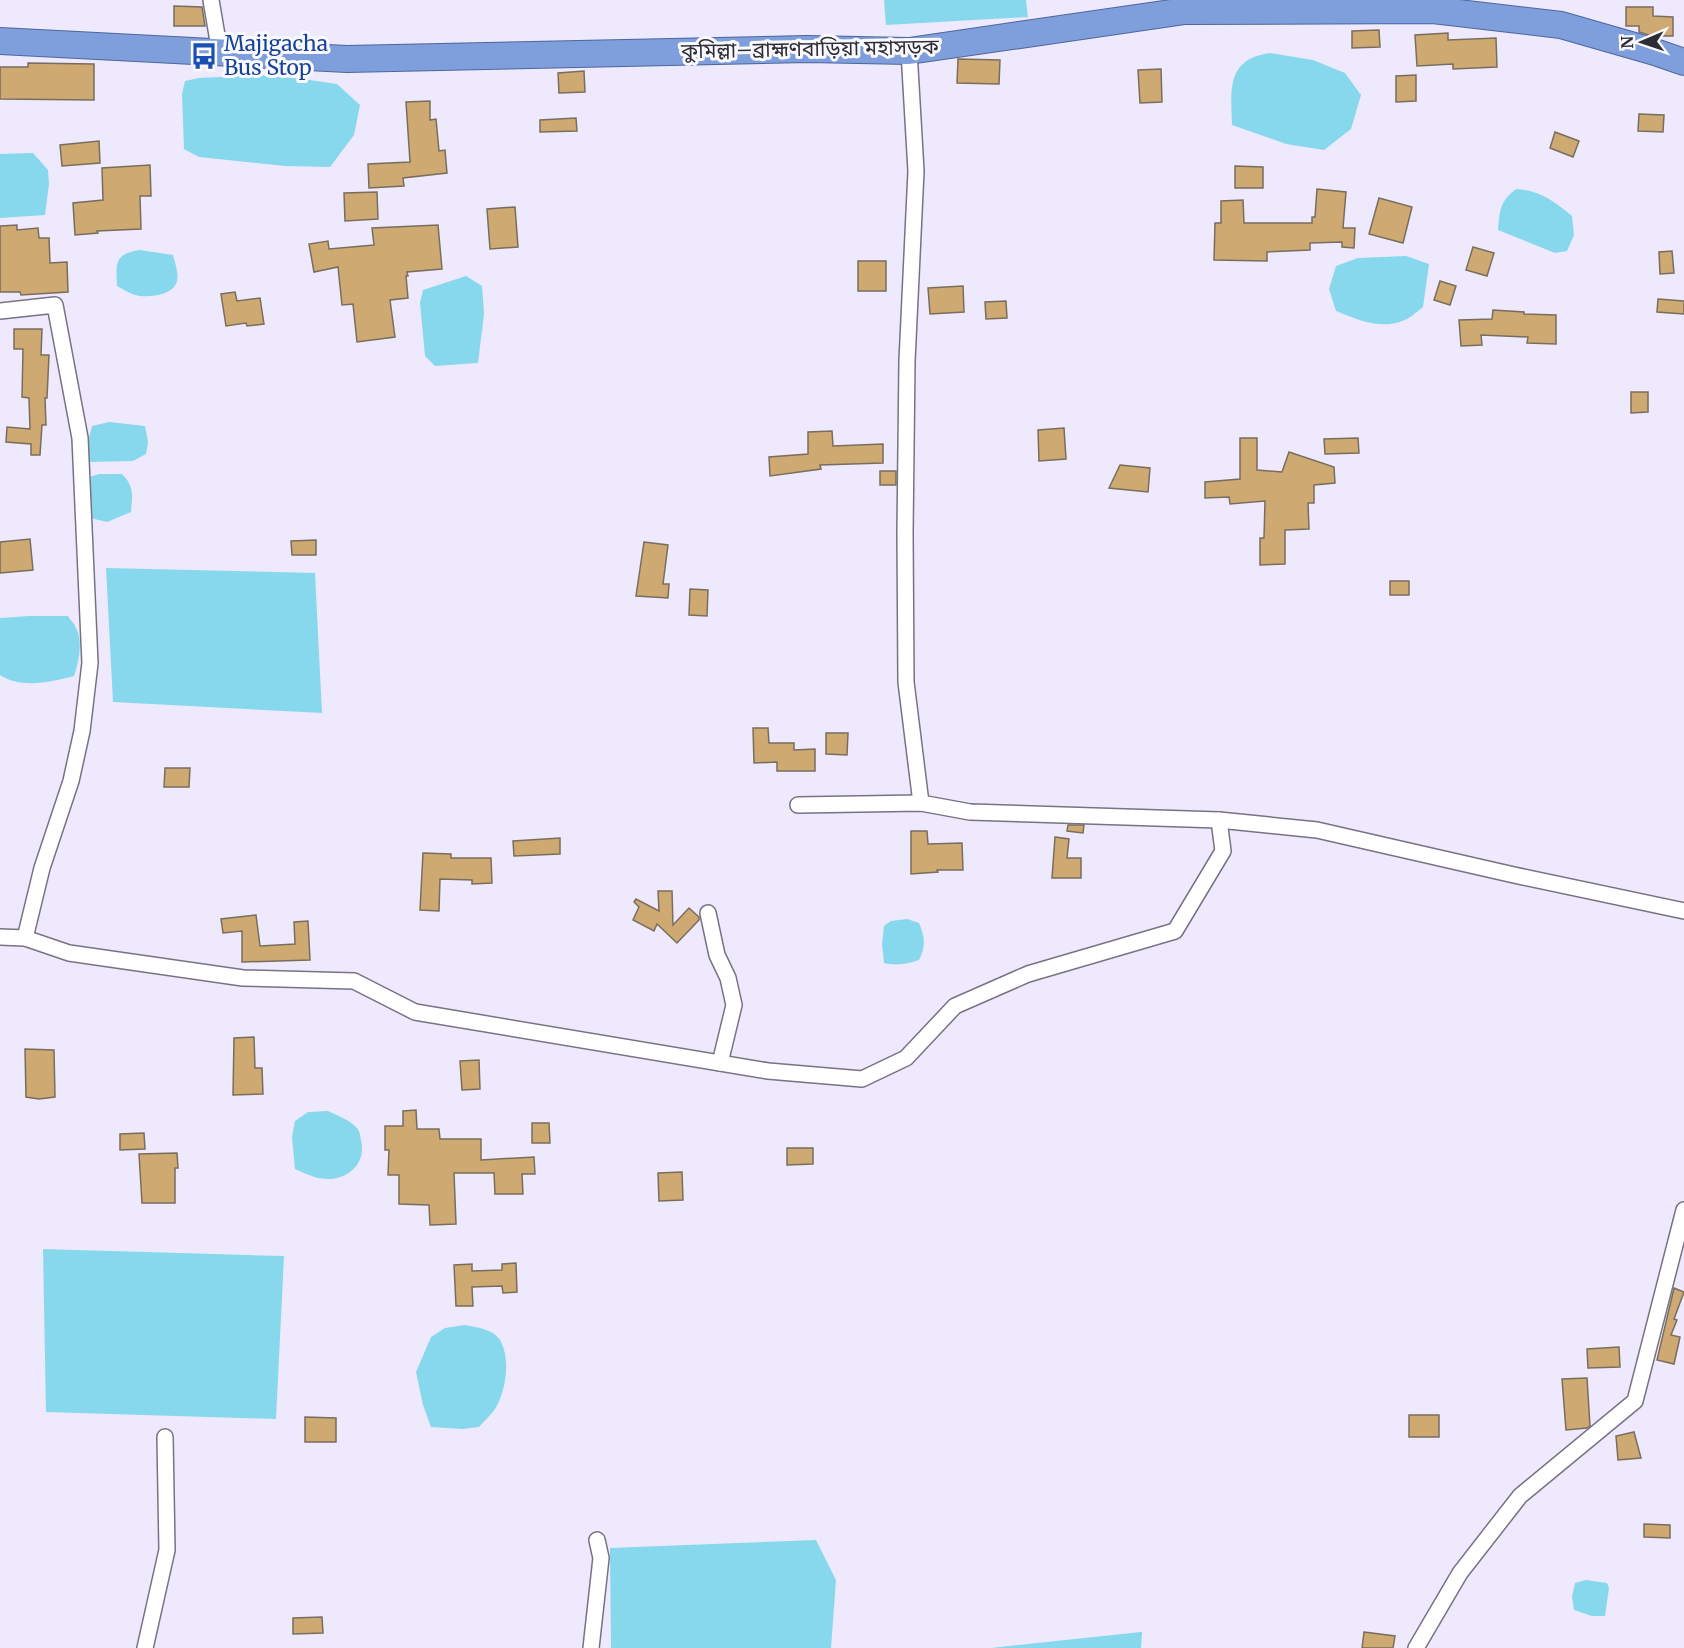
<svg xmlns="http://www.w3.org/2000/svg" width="1684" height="1648" viewBox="0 0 1684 1648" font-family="Merriweather,'Noto Sans Bengali',serif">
<rect width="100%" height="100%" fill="#efe9fd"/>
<g fill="#87d8ed">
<polygon points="884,0 1026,0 1028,17 886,25"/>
<path d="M1270 53 1313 60 1345 73 1361 95 1351 129 1324 150 1286 144 1232 125C1231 90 1226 59 1270 53Z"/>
<polygon points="259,75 303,79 337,84 360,105 354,135 330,167 285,166 199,157 184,149 182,94 185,81 199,78"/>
<polygon points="33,153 48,170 49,184 45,215 0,218 0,154"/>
<path d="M1516 189C1539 190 1554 201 1572 216L1574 235 1567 251 1555 253 1498 230C1500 211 1499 202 1516 189Z"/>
<path d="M140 250 173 255C175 264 180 275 176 284 170 296 146 298 135 295 129 293 123 289 117 286 116 263 114 254 140 250Z"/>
<path d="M1406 256 1429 264 1423 307C1417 312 1409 319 1402 321 1380 330 1356 319 1336 311L1329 289 1336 266 1358 258Z"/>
<polygon points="466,276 482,286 484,314 478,363 435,366 425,356 420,303 423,290"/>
<polygon points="109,422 145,426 148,442 146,454 133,461 89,462 89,438 92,426"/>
<path d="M99 474H122C135 487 132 496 131 512L107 522 90 518 88 489 90 477Z"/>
<polygon points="106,568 315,573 322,713 113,702"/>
<path d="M29 616H68C70 620 75 624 76 628 83 642 79 662 74 676 52 682 20 689 0 675V618Z"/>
<path d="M907 919 919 923C925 937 926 946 919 960 907 964 897 966 884 963L882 944 884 926 891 921Z"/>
<path d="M328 1111C338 1116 348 1119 356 1127 360 1131 360 1135 361 1140 366 1161 352 1177 331 1179 319 1180 306 1174 295 1169L292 1137 295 1121 308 1112Z"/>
<polygon points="43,1249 284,1256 276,1419 46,1412"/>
<path d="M465 1325C476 1327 493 1329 500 1340 511 1359 506 1391 495 1409 491 1415 484 1421 479 1427L462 1429 431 1427 423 1405 416 1372 431 1337 445 1328Z"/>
<polygon points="816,1540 836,1580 831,1648 611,1648 610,1548"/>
<polygon points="1586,1580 1607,1583 1609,1588 1605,1616 1592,1616 1574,1610 1572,1597 1575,1583"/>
<polygon points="1142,1632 1141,1648 991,1648 1141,1632"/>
</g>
<g fill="#cea972" stroke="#796e5e" stroke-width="1.5">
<polygon points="174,6 202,7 205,26 174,26"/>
<polygon points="1626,7 1653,7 1653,16 1673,17 1673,36 1652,36 1639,32 1639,26 1626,26"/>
<polygon points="1379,30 1380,47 1352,48 1352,31"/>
<polygon points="1448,33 1448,40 1496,38 1497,67 1453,69 1453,64 1417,66 1415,35"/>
<polygon points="958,59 1000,60 999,84 957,83"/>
<polygon points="28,63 94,64 94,100 0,99 0,67 28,67"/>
<polygon points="1161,69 1162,102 1140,103 1138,70"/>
<polygon points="584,71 585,92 559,93 558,73"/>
<polygon points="1416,75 1416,101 1396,102 1396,76"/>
<polygon points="430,101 430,120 436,119 439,151 445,150 447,173 403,178 404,186 369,188 368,164 410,162 406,102"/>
<polygon points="1639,114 1664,115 1663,132 1638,131"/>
<polygon points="576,118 577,131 540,132 540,120"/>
<polygon points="1555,132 1579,141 1573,157 1550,148"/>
<polygon points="99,141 100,163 62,166 60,145"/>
<polygon points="150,165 151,196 140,196 141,229 97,231 98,233 75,235 73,203 103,200 102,168"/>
<polygon points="1235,166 1263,167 1263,188 1235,188"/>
<polygon points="1317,189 1346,192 1343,228 1355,228 1354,248 1342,247 1342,242 1310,243 1310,250 1267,252 1267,261 1214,260 1215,223 1221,223 1221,201 1243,200 1244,223 1312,223 1312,217 1315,217"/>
<polygon points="377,192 378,219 345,221 344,193"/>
<polygon points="1379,198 1412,207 1403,243 1369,234"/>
<polygon points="515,207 518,247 490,249 487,209"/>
<polygon points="17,225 17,230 38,228 39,238 49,238 50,263 67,262 68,292 21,295 20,292 0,292 0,226"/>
<polygon points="438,225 442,269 407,272 408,276 406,276 408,298 390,300 395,337 357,342 353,304 342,305 338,267 314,272 309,244 328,241 329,249 374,245 372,228"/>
<polygon points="1473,247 1494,253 1487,276 1466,270"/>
<polygon points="1672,251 1674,273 1660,274 1659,252"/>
<rect x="858" y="261" width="28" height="30"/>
<polygon points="1440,281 1456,286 1450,305 1434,300"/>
<polygon points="963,286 964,312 930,314 928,288"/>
<polygon points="235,292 237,301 260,298 264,324 247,326 246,323 226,326 221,294"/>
<polygon points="1658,299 1684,301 1684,314 1657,312"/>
<polygon points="1006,301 1007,318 986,319 985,302"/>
<polygon points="1493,310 1524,312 1524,314 1556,315 1556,344 1527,343 1528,337 1481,335 1482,345 1461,346 1459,320 1492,319"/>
<polygon points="14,329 42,329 41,355 49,355 47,398 45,398 46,425 42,425 40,455 31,455 31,444 6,442 7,427 30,429 29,398 22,397 23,349 14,349"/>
<polygon points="1631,392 1648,392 1648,412 1631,413"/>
<polygon points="1064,428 1066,459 1039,461 1038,430"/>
<polygon points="832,431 833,446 883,444 883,463 820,465 821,469 770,476 769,457 808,454 808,432"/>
<polygon points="1240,438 1257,438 1257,470 1282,472 1289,452 1334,467 1335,483 1314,485 1314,503 1308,503 1309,529 1285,530 1285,564 1260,565 1260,538 1264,538 1265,501 1230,504 1229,497 1205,498 1205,482 1240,479"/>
<polygon points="1358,438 1359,453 1325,454 1324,439"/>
<polygon points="1120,465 1150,468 1148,492 1109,488"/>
<rect x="880" y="471" width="16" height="14"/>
<polygon points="30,539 33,570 0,573 0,542"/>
<polygon points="316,540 316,555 292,555 291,541"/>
<polygon points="644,542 668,545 663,584 669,584 668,598 636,596"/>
<rect x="1390" y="581" width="19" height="14"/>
<polygon points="690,589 708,590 707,616 689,615"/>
<polygon points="753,728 768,728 769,743 794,743 794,750 815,749 815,771 777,771 777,762 754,763"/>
<polygon points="826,733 848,733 847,755 826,754"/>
<polygon points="165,768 190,768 189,787 164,787"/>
<polygon points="1068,825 1084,825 1083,833 1067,831"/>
<polygon points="911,831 927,831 928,844 962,843 963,870 937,870 938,872 911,874"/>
<polygon points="1055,837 1069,839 1067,858 1081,858 1081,878 1052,878"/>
<polygon points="560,838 560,854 514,856 513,841"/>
<polygon points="423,853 451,854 451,858 491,858 492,883 472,884 472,880 440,879 439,911 420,910"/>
<polygon points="658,891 672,891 673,925 689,908 699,917 699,920 677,943 657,924 654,931 633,920 639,907 634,902 636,899 659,911"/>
<polygon points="256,915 260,946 295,944 294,922 308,921 310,960 242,962 242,931 223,933 221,919"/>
<polygon points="254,1037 255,1068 262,1068 263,1094 233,1095 234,1038"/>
<polygon points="25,1049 54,1050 55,1097 39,1099 26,1097"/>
<polygon points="479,1060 480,1089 462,1090 460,1061"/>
<polygon points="416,1110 417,1129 439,1129 440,1139 481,1139 481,1160 534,1157 535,1174 522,1174 523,1194 495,1194 494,1173 454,1173 456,1224 430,1225 429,1205 399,1204 399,1175 388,1175 389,1150 385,1150 385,1126 403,1126 403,1111"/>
<polygon points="532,1123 549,1123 550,1143 532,1143"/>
<polygon points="144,1133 145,1149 120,1150 120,1134"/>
<polygon points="787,1148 813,1148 813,1164 787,1165"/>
<polygon points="177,1153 178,1168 175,1168 175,1203 142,1203 139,1154"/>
<polygon points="682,1172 683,1200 659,1201 658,1173"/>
<polygon points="516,1263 517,1292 503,1293 502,1286 472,1287 473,1306 456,1306 454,1265 472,1264 472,1271 502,1270 502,1264"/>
<polygon points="1674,1288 1684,1292 1674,1319 1677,1320 1671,1335 1680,1337 1674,1364 1657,1360"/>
<polygon points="1619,1347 1620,1367 1588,1368 1587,1349"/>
<polygon points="1587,1378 1590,1426 1587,1428 1566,1430 1562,1379"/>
<rect x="1409" y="1415" width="30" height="22"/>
<polygon points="305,1417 336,1418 336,1442 305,1442"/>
<polygon points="1634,1432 1641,1458 1618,1460 1616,1436"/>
<polygon points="1644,1524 1670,1525 1670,1538 1644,1537"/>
<polygon points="322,1617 323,1633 293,1634 293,1618"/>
<polygon points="1364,1632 1395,1636 1393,1648 1362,1648"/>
</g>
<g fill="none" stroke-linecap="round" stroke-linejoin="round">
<defs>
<g id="minor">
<polyline points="211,0 220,53"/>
<polyline points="909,51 916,171 907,361 905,533 906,682 921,803"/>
<polyline points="0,311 55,305 80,438 90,663 82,731 71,781 42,868 25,938"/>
<polyline points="798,805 921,803 970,812 1219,820 1317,830 1514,875 1684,911"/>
<polyline points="708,913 717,955 728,978 734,1005 720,1063"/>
<polyline points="0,937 25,938 69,953 243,978 354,981 415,1012 768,1071 862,1079 906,1058 955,1006 1028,974 1175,931 1223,851 1219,820"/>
<polyline points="145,1648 167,1550 165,1437"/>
<polyline points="591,1648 601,1558 597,1540"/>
<polyline points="1416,1648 1460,1573 1520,1496 1635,1401 1684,1210"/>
</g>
<polyline id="trunk" points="0,41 347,59 807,49 909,51 1185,11 1433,10 1561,25 1655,52 1684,62"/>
</defs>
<use href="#minor" stroke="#787283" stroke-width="18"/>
<use href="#trunk" stroke="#4e669b" stroke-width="28"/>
<use href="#minor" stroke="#fff" stroke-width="15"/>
<use href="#trunk" stroke="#7f9edc" stroke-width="26"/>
</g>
<defs>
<symbol id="bus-bare" viewBox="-9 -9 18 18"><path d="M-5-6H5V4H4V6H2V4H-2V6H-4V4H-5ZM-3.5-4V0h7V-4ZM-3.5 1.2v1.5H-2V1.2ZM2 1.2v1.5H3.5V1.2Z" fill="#1a4fb4" stroke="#faf9fd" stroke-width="2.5" paint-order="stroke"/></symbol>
</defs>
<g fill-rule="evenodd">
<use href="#bus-bare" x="185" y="37" width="38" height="38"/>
</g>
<g text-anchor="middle" stroke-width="6" stroke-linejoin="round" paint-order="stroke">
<g font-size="21" fill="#164399" stroke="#faf9fd" text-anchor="start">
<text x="224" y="51">Majigacha<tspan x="224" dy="24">Bus Stop</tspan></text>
</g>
<g font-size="21" fill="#2e2c34" stroke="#faf9fd">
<text transform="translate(810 49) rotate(-1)" y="7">কুমিল্লা–ব্রাহ্মণবাড়িয়া মহাসড়ক</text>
</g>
</g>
<g transform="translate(1642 42) rotate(268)" stroke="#faf9fd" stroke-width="4.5" paint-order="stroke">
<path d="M0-4.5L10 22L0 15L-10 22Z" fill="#2e2c34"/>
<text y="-9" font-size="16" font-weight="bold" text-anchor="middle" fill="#2e2c34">N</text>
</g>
</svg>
